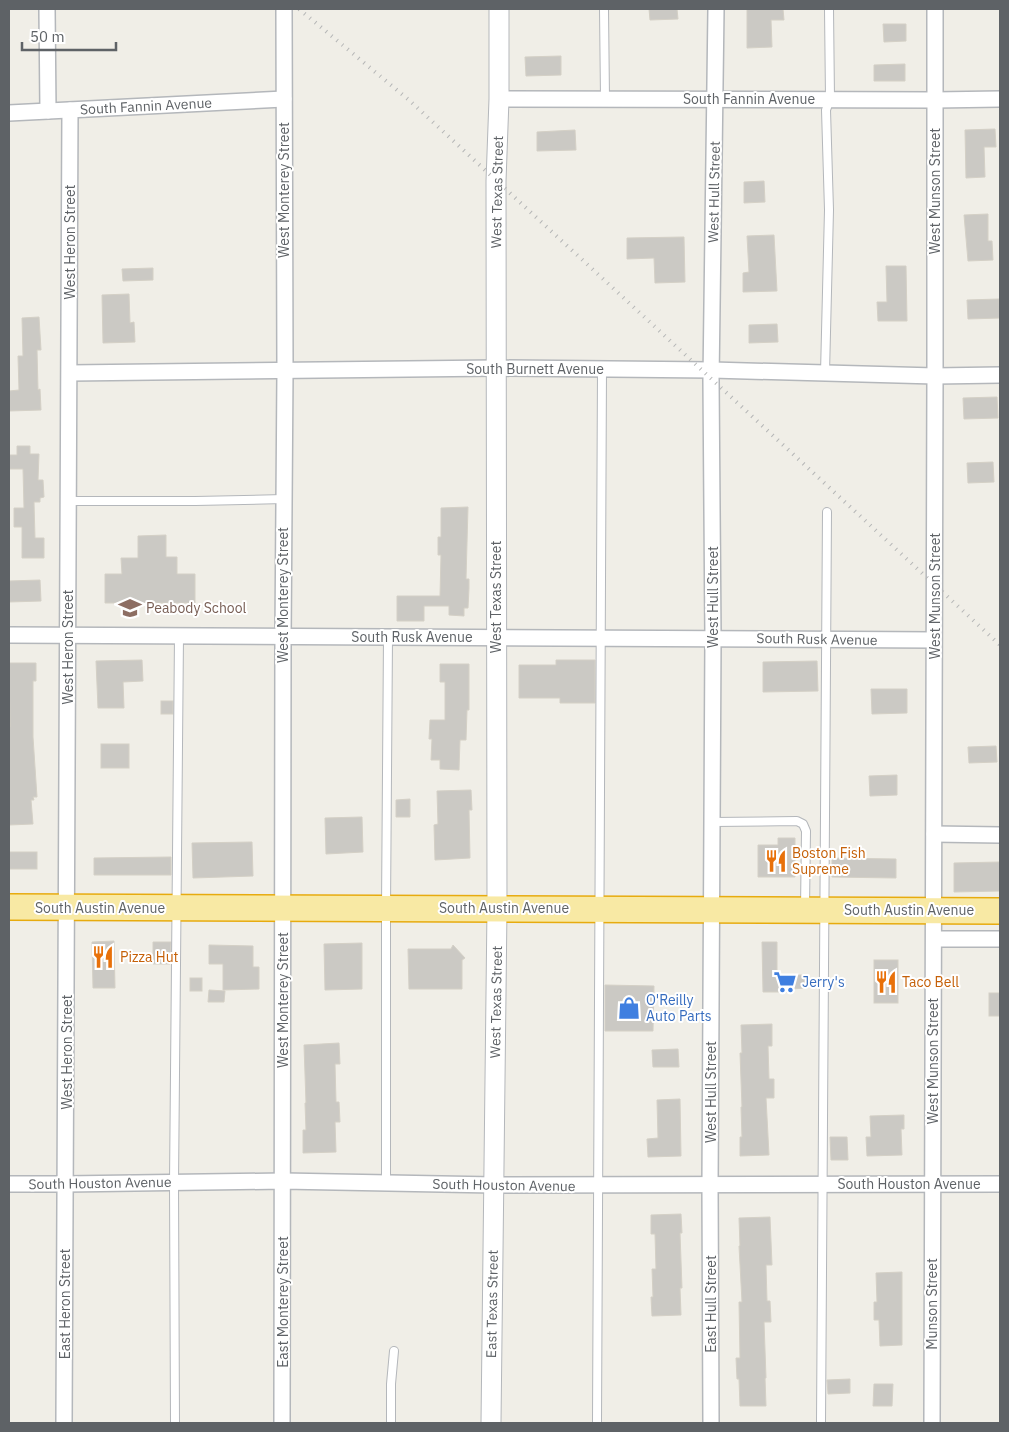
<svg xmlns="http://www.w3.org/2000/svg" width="1009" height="1432" viewBox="0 0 1009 1432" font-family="'IBM Plex Sans',sans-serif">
<rect width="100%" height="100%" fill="#f0eee7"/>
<g fill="#cbc9c4" stroke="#d4d0c6">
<polygon points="649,9 677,9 678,19 650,20"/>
<polygon points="747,9 783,9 784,20 771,20 772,47 747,48"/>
<polygon points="883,24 906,24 906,41 884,42"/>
<polygon points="561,56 561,75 526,76 525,57"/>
<polygon points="905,64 905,81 874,81 874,65"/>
<polygon points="995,129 996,147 984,147 985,177 966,178 965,130"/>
<polygon points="575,130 576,150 537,151 537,132"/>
<polygon points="764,181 765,202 744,203 744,182"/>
<polygon points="988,214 988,241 992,241 993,260 968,261 964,215"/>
<polygon points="774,235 777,291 743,292 743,273 749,272 747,236"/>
<polygon points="684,237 685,282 655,283 654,258 627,259 627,238"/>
<polygon points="886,266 906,266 907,321 878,321 877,302 887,302"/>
<polygon points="153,268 153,280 123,281 122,269"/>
<polygon points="129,294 130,323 134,322 135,342 103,343 102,295"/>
<polygon points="999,299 1000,318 968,319 967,300"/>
<polygon points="39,317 41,350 37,350 38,390 40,389 41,410 9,411 9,391 19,390 18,356 23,356 22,318"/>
<polygon points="777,324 778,342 749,343 749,325"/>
<polygon points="997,397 998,418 964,419 963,398"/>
<polygon points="17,446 30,446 30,454 39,454 38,480 43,480 44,497 40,498 40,502 34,502 35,538 44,538 44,558 22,558 22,527 14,527 14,508 24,508 23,469 9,469 9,455 17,455"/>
<polygon points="993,462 994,482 968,483 967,463"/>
<polygon points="468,507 466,579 469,579 469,588 468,608 464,608 464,616 449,615 449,606 424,606 424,621 397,621 397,596 440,596 441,555 438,555 438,537 441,537 441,508"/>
<polygon points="166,535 166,557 177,557 177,574 195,574 195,603 105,603 105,574 122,574 121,558 138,558 138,536"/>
<polygon points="40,580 41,601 9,602 9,581"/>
<polygon points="142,660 143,681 123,682 124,708 98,708 96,661"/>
<polygon points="556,660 595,660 595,703 560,703 560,698 519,698 519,665 556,665"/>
<polygon points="817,661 818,691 763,692 763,662"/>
<polygon points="9,663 36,663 36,681 33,681 33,737 37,797 33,797 34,800 31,800 33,824 9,825 9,728 10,727"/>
<polygon points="440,664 469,664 469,710 467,710 466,740 460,740 459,770 440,769 440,760 431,760 432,739 429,739 430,720 445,720 445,682 440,682"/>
<polygon points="871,689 907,689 907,713 872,714"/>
<rect x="161" y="701" width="12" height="13"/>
<rect x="101" y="744" width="28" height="24"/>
<polygon points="996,746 997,762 969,763 968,747"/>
<polygon points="897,775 897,795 870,796 869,776"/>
<polygon points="471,790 472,810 469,810 470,858 435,860 434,825 438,824 437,791"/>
<polygon points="410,799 410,817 396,817 396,800"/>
<polygon points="362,817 363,852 326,854 325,818"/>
<polygon points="778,838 795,838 795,877 758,877 758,845 778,845"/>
<polygon points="252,842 253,876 193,878 192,843"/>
<rect x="9" y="852" width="28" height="17"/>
<polygon points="171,857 171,875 94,875 94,858"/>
<polygon points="832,858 896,859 896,878 832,877"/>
<polygon points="1000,862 1000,891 954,892 954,863"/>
<polygon points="114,941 115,988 93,988 92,942"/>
<polygon points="153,942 171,942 170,964 153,964"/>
<polygon points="762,942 777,942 777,975 806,975 806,988 791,989 791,992 763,992"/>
<polygon points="362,943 362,989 325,990 324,944"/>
<polygon points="209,945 253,946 253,967 259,967 259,989 223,990 223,964 209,964"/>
<polygon points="453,945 465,958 462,960 462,989 409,989 408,949 451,949"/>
<rect x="874" y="960" width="24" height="43"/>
<rect x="190" y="978" width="12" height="13"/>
<polygon points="605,985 654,986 653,1031 605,1031"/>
<polygon points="209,990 225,991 224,1002 208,1002"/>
<rect x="989" y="993" width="11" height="23"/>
<polygon points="772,1024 772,1046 768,1046 769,1079 774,1079 774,1098 766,1098 769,1155 740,1156 740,1137 742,1137 741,1107 742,1107 740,1053 742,1053 741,1025"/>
<polygon points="339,1043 340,1064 335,1064 336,1102 339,1102 340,1122 335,1122 336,1152 303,1153 303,1130 306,1130 305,1103 306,1103 304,1045"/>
<polygon points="678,1049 679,1067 653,1067 652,1050"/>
<polygon points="680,1099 681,1156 648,1157 647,1139 658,1138 657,1100"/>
<polygon points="904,1115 904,1129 901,1129 902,1155 867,1156 866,1137 871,1137 870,1116"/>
<polygon points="830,1137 847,1137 848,1160 831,1160"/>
<polygon points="681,1214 682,1233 680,1233 682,1288 680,1288 681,1315 652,1316 651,1297 653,1297 652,1269 656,1269 655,1234 651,1234 651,1215"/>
<polygon points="770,1217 772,1265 766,1265 767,1301 770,1301 771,1322 764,1322 766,1378 765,1378 766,1406 740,1406 739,1379 737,1379 736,1358 740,1358 739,1302 742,1302 739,1246 740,1246 739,1218"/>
<polygon points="902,1272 902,1345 880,1346 879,1320 874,1320 874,1302 877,1302 876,1273"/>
<polygon points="850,1379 850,1393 828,1394 827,1380"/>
<polygon points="874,1384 893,1384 892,1406 873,1406"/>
</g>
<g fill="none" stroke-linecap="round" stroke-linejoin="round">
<defs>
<g id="service">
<polyline points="604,9 605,99"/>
<polyline points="825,373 829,210 826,110 830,99 829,9"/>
<polyline points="69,501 195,501 284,499"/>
<polyline points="712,822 797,821 803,824 806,831 805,908"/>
<polyline points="386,1183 386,908 388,637"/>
<polyline points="175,1423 174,1183 179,636"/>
<polyline points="391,1423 391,1384 394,1351"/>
<polyline points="597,1423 602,369"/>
<polyline points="821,1423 827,512"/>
</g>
<g id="minor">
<polyline points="47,9 48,111"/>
<polyline points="499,99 935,100 1000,99"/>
<polyline points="9,113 284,99"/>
<polyline points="70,373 496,368 712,370 935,376 1000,375"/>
<path d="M9 635C317 638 626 637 934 640"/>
<polyline points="934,834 1000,835"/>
<polyline points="934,939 1000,939"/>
<polyline points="9,1184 66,1184 283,1181 494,1185 1000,1184"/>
<polyline points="64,1423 70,110"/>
<polyline points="282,1423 283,637 285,371 284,9"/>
<polyline points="711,1423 710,1186 713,638 711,380 716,9"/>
<polyline points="932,1423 935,376 935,9"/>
</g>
<polyline id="tertiary" points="491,1423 497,908 496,181 499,99 499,9"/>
<polyline id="trunk" points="9,907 1000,911"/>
</defs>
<use href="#service" stroke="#b4b7bb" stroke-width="10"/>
<use href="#minor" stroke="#b4b7bb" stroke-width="18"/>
<use href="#tertiary" stroke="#b4b7bb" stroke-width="21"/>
<use href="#trunk" stroke="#e7ab0f" stroke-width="28"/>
<use href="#service" stroke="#fff" stroke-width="8"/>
<use href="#minor" stroke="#fff" stroke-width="15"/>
<use href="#tertiary" stroke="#fff" stroke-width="19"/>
<use href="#trunk" stroke="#f8e9a4" stroke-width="25"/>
<polyline stroke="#b5b6b6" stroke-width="4" stroke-dasharray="1 6" stroke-linecap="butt" points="299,9 409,100 1000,645"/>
</g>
<defs>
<symbol id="school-bare" viewBox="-9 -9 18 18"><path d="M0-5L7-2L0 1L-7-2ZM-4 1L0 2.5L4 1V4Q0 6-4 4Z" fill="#8d6e63" stroke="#fff" stroke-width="2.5" paint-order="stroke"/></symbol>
<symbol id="restaurant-bare" viewBox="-9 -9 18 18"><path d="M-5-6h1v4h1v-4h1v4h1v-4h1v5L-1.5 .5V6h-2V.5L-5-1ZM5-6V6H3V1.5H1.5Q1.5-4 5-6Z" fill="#e8710a" stroke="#fff" stroke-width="2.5" paint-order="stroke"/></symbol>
<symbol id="supermarket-bare" viewBox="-9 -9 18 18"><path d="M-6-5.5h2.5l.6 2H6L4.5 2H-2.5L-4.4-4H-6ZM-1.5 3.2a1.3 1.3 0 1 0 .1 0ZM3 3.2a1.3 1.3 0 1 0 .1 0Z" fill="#3f7fe0" stroke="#fff" stroke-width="2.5" paint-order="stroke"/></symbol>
<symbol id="shop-bare" viewBox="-9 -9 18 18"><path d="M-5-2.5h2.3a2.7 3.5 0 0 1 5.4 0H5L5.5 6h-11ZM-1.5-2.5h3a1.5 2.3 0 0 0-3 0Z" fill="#3f7fe0" stroke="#fff" stroke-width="2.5" paint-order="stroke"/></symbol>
</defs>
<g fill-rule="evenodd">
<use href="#school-bare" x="114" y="592" width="32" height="32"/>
<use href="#restaurant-bare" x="760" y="845" width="32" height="32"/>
<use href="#restaurant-bare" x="87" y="941" width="32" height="32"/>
<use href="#supermarket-bare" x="769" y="966" width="32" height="32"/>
<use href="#restaurant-bare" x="870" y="966" width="32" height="32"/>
<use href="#shop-bare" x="613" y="992" width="32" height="32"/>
</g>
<g text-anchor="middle" stroke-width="4" stroke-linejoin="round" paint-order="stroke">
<g font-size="14" fill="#5e6266" stroke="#fff">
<text x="749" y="104">South Fannin Avenue</text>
<text transform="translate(146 106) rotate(-3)" y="5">South Fannin Avenue</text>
<text transform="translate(284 190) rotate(-90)" y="5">West Monterey Street</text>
<text transform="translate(935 191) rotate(-90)" y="5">West Munson Street</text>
<text transform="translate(497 192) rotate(-89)" y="5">West Texas Street</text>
<text transform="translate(714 192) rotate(-89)" y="5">West Hull Street</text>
<text transform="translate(70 242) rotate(-90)" y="5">West Heron Street</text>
<text x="535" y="374">South Burnett Avenue</text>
<text transform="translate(283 595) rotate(-90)" y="5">West Monterey Street</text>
<text transform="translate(935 596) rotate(-90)" y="5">West Munson Street</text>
<text transform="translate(496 597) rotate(-90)" y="5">West Texas Street</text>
<text transform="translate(713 597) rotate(-90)" y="5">West Hull Street</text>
<text x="412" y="642">South Rusk Avenue</text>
<text transform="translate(817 639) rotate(1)" y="5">South Rusk Avenue</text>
<text transform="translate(68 647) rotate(-90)" y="5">West Heron Street</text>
<text x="100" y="913">South Austin Avenue</text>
<text x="504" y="913">South Austin Avenue</text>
<text x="909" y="915">South Austin Avenue</text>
<text transform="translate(283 1000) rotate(-90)" y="5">West Monterey Street</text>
<text transform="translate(496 1002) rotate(-89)" y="5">West Texas Street</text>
<text transform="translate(67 1052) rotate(-90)" y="5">West Heron Street</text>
<text transform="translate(933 1061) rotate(-90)" y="5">West Munson Street</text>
<text transform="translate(711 1092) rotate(-90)" y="5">West Hull Street</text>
<text transform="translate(100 1183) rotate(-1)" y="5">South Houston Avenue</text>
<text x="909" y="1189">South Houston Avenue</text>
<text transform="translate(504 1185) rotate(1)" y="5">South Houston Avenue</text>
<text transform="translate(283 1302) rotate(-90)" y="5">East Monterey Street</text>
<text transform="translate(65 1304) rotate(-90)" y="5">East Heron Street</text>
<text transform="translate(492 1304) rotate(-89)" y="5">East Texas Street</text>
<text transform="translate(711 1304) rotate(-90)" y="5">East Hull Street</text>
<text transform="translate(932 1304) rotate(-90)" y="5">Munson Street</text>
</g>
<g font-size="14" fill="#785e54" stroke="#fff" text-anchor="start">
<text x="146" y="613">Peabody School</text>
</g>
<g font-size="14" fill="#c56008" stroke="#fff" text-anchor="start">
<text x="792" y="858">Boston Fish<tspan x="792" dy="16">Supreme</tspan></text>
<text x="120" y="962">Pizza Hut</text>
<text x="902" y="987">Taco Bell</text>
</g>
<g font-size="14" fill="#366cbe" stroke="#fff" text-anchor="start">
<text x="802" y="987">Jerry's</text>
<text x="646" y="1005">O'Reilly<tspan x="646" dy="16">Auto Parts</tspan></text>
</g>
</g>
<rect width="1009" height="1432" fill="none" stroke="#5e6266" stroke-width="20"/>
<path d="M22 42v8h94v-8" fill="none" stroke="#5e6266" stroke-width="2.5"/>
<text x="30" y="42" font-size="15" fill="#5e6266" stroke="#ffffff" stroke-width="4" paint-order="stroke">50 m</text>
</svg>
